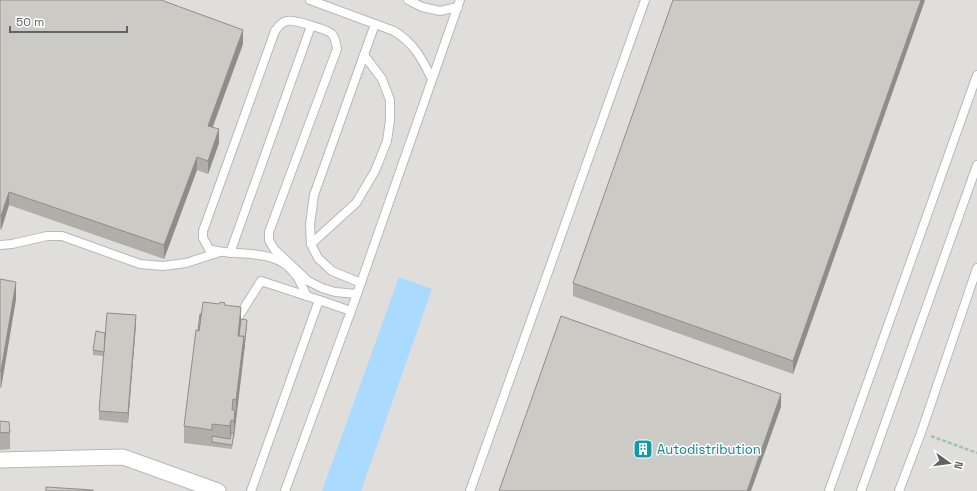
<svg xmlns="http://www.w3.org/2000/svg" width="977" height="491" viewBox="0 0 977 491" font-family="'Space Grotesk',sans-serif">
<rect width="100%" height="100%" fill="#f1efe8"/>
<rect fill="#e0deda" x="0" y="0" width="977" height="491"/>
<polygon fill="#aadaff" points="399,277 432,289 361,491 322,491"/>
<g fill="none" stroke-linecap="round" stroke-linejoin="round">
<defs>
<g id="lane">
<path d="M310 0 394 31C414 43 422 59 432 79"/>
<polyline points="408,0 422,7 440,11 458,7"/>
<polyline points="311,244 356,203 375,171 387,141 390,120 390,100 382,79 364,55"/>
<polyline points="0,245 12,244 47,236 62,236 140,264 163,266 186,263 220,252"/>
<polyline points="230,253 311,26"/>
<polyline points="361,283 332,271 318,258 311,244 310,225 314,195 375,24"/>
<path d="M307 296C303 289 300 280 295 274 274 246 237 258 209 249L203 238V231L275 31C278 27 281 22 287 21 293 19 328 30 332 34 336 39 336 44 337 49L269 232V240L274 249 308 281 322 288 335 292 357 294"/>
<polyline points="239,316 261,281 319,300"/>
<polyline points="251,491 319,300 351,311"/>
<polyline points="285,491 351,311 460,0"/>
<polyline points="470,491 645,0"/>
<polyline points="829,491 977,75"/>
<polyline points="861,491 977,165"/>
<polyline points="899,491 921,433 977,268"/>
</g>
<polyline id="street" points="0,460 123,457 218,491"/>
</defs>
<use href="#lane" stroke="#b5b8bc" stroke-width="10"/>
<use href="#street" stroke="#b5b8bc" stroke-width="17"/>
<polyline stroke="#9cc7a9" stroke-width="2.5" stroke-dasharray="4 2" stroke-linecap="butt" points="931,436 977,453"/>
<use href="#lane" stroke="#fff" stroke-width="8"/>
<use href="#street" stroke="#fff" stroke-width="15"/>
</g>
<g fill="#afaea9">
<polygon points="0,0 243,44 213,127 219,143 208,174 197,170 164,259 9,205 1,230 0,229"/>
<polygon points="925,0 793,374 573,296 573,283"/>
<polygon points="0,279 16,299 1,388 0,388"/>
<polygon points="225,305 247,325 232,449 184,443 184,426 198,330 201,314"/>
<polygon points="136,324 128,423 99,420 99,411 104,356 93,355 93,350 105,333"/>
<polygon points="0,421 10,432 10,449 0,450"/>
</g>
<g fill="#8f8d8a">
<polygon points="921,0 925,0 793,374 793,361"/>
<polygon points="243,30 243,44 208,139 208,126"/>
<polygon points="219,129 219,143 208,174 208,161"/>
<polygon points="197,157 197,170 164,259 164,245"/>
<polygon points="9,192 9,205 1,230 1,216"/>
<polygon points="16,282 16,299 1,388 1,371"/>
<polygon points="241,307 241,324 238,348 238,336"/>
<polygon points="136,315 136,324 128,423 128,413"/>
<polygon points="247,320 244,353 234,438 234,421 235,410 235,423 236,412 236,400 244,336"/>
<polygon points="781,394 781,407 751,491 747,491"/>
<polygon points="231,420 231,437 230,443 230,426"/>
</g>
<g fill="#cccac5" stroke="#8f8d8a">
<polygon points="0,0 161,0 243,30 208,126 219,129 208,161 197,157 164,245 9,192 1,216 0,216"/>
<polygon points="673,0 921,0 793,361 573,283"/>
<polygon points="0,279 16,282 1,371 0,371"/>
<polygon points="203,302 219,304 220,302 225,303 224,305 241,307 238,336 244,336 236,400 233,399 232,410 235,410 234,421 231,420 230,426 212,424 212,430 184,426 196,330 199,331"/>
<polygon points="107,313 136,315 128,413 99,411"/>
<polygon points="200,314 201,314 199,331 198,330"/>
<polygon points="561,316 781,394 747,491 499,491"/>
<polygon points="241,319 247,320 244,349 244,336 239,336"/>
<polygon points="96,331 105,333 104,352 93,350"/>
<polygon points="235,412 236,412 235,423"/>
<polygon points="0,421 9,422 10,432 0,433"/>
<polygon points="231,433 234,433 232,445 212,442 212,436 230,439"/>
<polygon points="46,487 93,490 93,491 46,491"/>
</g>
<defs>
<symbol id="building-square" viewBox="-11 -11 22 22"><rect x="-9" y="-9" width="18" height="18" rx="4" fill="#0f9aa8" stroke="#fff"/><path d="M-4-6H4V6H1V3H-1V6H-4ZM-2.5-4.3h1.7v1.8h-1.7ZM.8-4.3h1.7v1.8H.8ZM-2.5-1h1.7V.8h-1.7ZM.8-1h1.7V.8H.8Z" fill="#fff"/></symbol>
</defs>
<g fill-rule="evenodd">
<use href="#building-square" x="632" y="438" width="22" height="22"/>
</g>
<g text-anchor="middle" stroke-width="3" stroke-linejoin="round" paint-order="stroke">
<g font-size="13" fill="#0d838f" stroke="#fff" text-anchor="start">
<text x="657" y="454">Autodistribution</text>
</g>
</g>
<g transform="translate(949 463) rotate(104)" stroke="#ffffff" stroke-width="3" paint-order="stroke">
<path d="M0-3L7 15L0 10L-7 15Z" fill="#5f6368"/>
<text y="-6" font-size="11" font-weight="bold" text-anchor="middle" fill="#5f6368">N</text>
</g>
<path d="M10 26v6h117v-6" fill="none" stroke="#5f6368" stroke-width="2"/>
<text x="16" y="26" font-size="12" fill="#5f6368" stroke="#ffffff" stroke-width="3" paint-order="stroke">50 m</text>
</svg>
